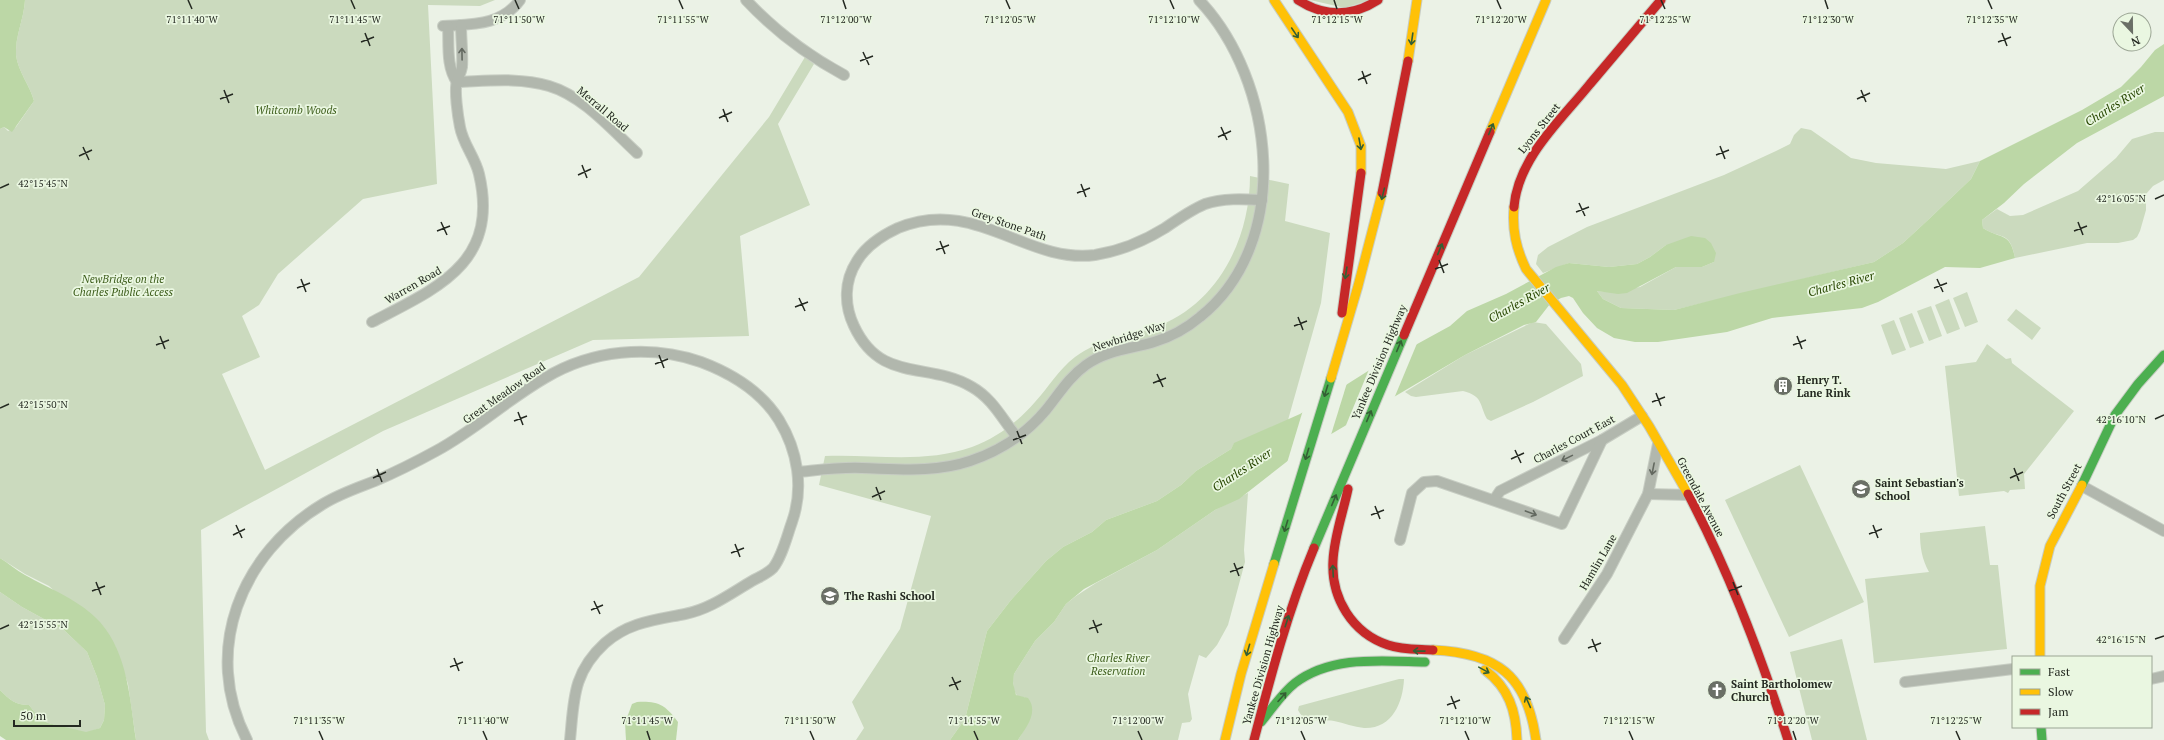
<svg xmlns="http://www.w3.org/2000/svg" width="2164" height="740" viewBox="0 0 2164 740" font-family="'PT Serif',serif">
<rect width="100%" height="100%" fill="#ebf2e6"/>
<g fill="#cbdabe">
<path d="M25 0H495L480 6 428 5 437 184 363 199 278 274 259 305 242 316 260 357 222 374 265 470 639 277 769 117 805 57 814 64 778 124 810 205 740 236 749 336 593 340 383 431 201 530 206 732 209 740H136L128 684 115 646 49 586 25 574 0 558V129L4 127 8 131 16 127 34 101C30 85 18 72 16 55 15 36 24 19 25 0Z"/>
<polygon points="1310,0 1369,0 1345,8"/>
<polygon points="1801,128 1811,130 1851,158 1876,163 1946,169 1980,161 1971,179 1929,219 1903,243 1874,262 1674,310 1621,308 1603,299 1597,291 1611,292 1640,287 1676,267 1702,267 1714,262 1666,245 1650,257 1637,264 1609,267 1569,263 1543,273 1536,264 1538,255 1548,247 1587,227 1724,175 1776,151 1790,144 1794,135"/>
<path d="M2155 132H2164V180L2153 186 2146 194V210L2140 231 2137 237 2133 240 2118 243H2087L2015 258C2010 230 2001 240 1983 228L1982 220 1997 209 2010 216 2023 215 2078 191 2116 158 2132 139Z"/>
<path d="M1250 176 1289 184 1285 221 1330 233 1321 303 1288 420 1234 444 1231 449 1196 471 1181 485 1157 501 1106 520 1092 532 1063 547 1046 561 1011 600 987 631 965 719 950 740H856L864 728 852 702 900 629 931 516 819 485 825 456C874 454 924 464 972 447 996 438 1018 422 1035 402 1049 387 1058 370 1075 357 1101 338 1124 338 1153 328 1217 306 1250 240 1250 176Z"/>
<polygon points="1967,292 1978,322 1965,327 1953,298"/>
<polygon points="1949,299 1960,329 1947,334 1935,305"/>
<polygon points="1931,306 1942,336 1929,341 1917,311"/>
<polygon points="2016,309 2041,328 2032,340 2007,320"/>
<polygon points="1912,313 1924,343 1910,348 1899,318"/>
<polygon points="1894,320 1906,350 1892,355 1881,325"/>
<path d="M1533 322 1546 324 1581 364 1583 376 1533 402 1491 421 1487 419C1479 404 1483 396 1463 391L1416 397 1411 396 1405 392 1465 355Z"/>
<polygon points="1987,344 2006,359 2011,358 2012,363 2074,411 2024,474 2025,489 2010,490 2008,493 2004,491 1959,496 1945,366 1976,362"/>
<polygon points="1800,465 1864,602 1789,637 1725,500"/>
<path d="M1248 493 1244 550 1245 562 1228 625 1217 645 1206 658 1199 655 1188 694 1192 719 1190 722 1182 723 1178 740H1018L1024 730 1025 697H1018C1013 691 1012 682 1014 674L1035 641 1054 622 1066 604 1076 596 1096 583 1157 550 1215 510Z"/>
<path d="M1985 526 1990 565H1998L2007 649 1874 663 1865 579 1929 572C1922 559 1920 548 1920 533Z"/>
<path d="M0 592 22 607 64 630 87 652 97 677 105 705 104 720 100 728 86 733 48 723 40 719 29 705C15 705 9 699 0 690Z"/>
<polygon points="1842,639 1867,740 1812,740 1790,652"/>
<path d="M1399 679H1404C1403 703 1392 729 1364 728 1354 727 1344 723 1334 721 1321 719 1306 726 1298 710L1299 706Z"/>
</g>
<g fill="#bcd7a6">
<path d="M0 0H25C24 19 15 36 16 55 18 72 30 85 34 101L12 132 4 127 0 129Z"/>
<path d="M2164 44V96L2077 143 2024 184 2004 203 1982 220 1983 228C2001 240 2010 231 2015 258L1980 268 1945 267 1878 302 1862 308 1772 318 1727 332 1658 342H1635L1614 338 1597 328 1583 313 1573 298 1569 296 1561 298 1550 304 1536 322 1524 325 1465 355 1294 456 1239 499 1215 510 1157 550 1084 589 1066 604 1054 622 1035 641 1014 674 1013 683 1016 695 1028 698C1039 712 1026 728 1018 740H950L965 719 987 631 1011 600 1046 561 1063 547 1092 532 1106 520 1157 501 1181 485 1196 471 1231 449 1234 443 1300 414 1368 371 1450 326 1467 311 1506 294 1556 267 1569 263 1609 267 1637 264 1650 257 1666 245 1691 236 1705 238 1711 243 1716 253 1714 262 1702 267H1676L1627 293 1618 294 1597 291 1603 299 1621 308 1674 310 1740 293 1874 262 1903 243 1929 219 1971 179 1980 161 2082 110 2121 87 2141 67 2155 50Z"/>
<path d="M0 558C8 563 16 570 25 575 50 589 80 600 100 622 128 654 130 700 136 740H6L0 736V690C9 699 15 705 29 705L40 719 48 723 86 732 100 728 104 720 105 705 97 677 87 652 64 630 22 607 0 592Z"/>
<path d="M637 702C659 701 665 705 678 722L676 740H626L625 723 632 704Z"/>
</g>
<g fill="#ebf2e6">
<polygon points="1418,341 1393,401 1344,430 1370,367"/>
<polygon points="1347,383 1330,438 1287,463 1303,410 1326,393"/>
</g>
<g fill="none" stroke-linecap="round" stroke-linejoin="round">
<defs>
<g id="street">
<path d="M746 0C775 31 807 55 844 75"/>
<path d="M443 26C472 24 501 26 520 0"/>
<path d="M448 26C449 44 446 67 457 82"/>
<path d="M457 82C487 81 519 77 549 86 583 96 611 129 637 153"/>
<path d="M372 322C437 288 500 263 479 174 475 157 463 144 460 127 458 117 454 90 457 81 459 76 461 73 462 67 463 54 461 39 461 25"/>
<path d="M1017 437C1002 419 993 399 972 387 928 361 881 384 854 326 844 305 844 281 857 261 866 246 883 235 898 228 975 196 1026 264 1095 255 1120 251 1144 241 1165 228 1178 219 1191 210 1205 204 1223 198 1243 199 1262 200"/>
<path d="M798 472C819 470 840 467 862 468 899 469 934 473 970 461 1000 451 1026 434 1046 410 1059 394 1069 377 1086 365 1107 350 1131 349 1154 342 1171 337 1187 328 1200 317 1294 242 1275 80 1199 0"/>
<polyline points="2082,486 2164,531"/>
<polyline points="1648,494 1689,495"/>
<polyline points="1494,500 1500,491 1602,440 1642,416"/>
<polyline points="1400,540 1412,493 1424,482 1437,481 1562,524 1602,440"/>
<polyline points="1564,639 1607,574 1648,494 1658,444"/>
<polyline points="2151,679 2164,676"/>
<polyline points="1905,682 2013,669"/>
<path d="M247 740C201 651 241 553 323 504 339 494 357 488 375 481 396 472 416 462 436 451 475 430 507 400 545 378 591 350 650 344 701 362 733 374 761 391 779 420 798 451 804 488 792 522 787 536 782 557 773 568 767 574 759 577 752 581 730 594 710 609 685 614 655 620 629 622 605 643 572 673 574 701 570 740"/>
</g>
<g id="fast">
<polyline points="2082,485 2115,415 2138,384 2164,355"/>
<polyline points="1314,548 1404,335"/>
<polyline points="1274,564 1331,378"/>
<path d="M1261 722C1272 709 1282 693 1295 683 1332 655 1382 661 1425 662"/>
<polyline points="2041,727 2042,740"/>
</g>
<g id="slow">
<polyline points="1274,0 1348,112 1361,146 1361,173"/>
<polyline points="1408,61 1417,0"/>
<polyline points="1490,132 1546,0"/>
<path d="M1514 207C1512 230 1516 248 1526 269L1622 385 1649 426 1688 494"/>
<polyline points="1331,378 1358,286 1382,193"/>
<path d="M1433 650C1497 653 1527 675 1536 740"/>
<polyline points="2040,657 2040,586 2050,546 2082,485"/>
<path d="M1485 670C1509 688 1516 711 1517 740"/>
<polyline points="1225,740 1241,674 1274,564"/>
</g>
<g id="jam">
<path d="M1298 0C1324 17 1352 17 1378 0"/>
<polyline points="1382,193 1408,61"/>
<path d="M1514 207C1518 158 1561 120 1590 84 1614 56 1637 28 1661 0"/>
<polyline points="1342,313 1361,173"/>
<polyline points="1404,335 1490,132"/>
<path d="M1348 489C1343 513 1334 537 1333 561 1331 598 1352 633 1388 645 1402 650 1418 649 1433 650"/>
<path d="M1688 494C1730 573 1761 656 1788 740"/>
<path d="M1254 740C1271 675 1288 610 1314 548"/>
</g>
</defs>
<use href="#street" stroke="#c7cdc3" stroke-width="12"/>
<use href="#fast" stroke="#c7cdc3" stroke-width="11"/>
<use href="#slow" stroke="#c7cdc3" stroke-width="11"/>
<use href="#jam" stroke="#c7cdc3" stroke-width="11"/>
<use href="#street" stroke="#b1b7ad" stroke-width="10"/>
<use href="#fast" stroke="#4caf50" stroke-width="9"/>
<use href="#slow" stroke="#ffc107" stroke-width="9"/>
<use href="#jam" stroke="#c62828" stroke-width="9"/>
</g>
<defs><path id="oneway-shaft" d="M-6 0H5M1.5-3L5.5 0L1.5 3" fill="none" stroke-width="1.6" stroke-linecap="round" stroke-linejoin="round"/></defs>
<g stroke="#345f34">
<use href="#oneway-shaft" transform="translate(1295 33) rotate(56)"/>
<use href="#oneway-shaft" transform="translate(1412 39) rotate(98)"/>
<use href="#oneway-shaft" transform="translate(1491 129) rotate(-67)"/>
<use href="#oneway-shaft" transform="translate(1360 144) rotate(80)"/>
<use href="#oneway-shaft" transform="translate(1383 194) rotate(104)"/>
<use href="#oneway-shaft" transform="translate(1440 249) rotate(-67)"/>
<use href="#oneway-shaft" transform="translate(1346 273) rotate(99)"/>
<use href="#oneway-shaft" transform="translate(1399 346) rotate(-67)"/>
<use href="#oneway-shaft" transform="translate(1326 391) rotate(107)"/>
<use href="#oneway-shaft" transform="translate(1369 416) rotate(-67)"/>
<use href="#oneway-shaft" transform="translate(1307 454) rotate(107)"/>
<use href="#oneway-shaft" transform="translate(1334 500) rotate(-67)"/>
<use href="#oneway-shaft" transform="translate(1286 526) rotate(107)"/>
<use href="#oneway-shaft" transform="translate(1333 571) rotate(-93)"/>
<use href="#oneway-shaft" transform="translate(1287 621) rotate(-72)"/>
<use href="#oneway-shaft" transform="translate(1248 650) rotate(106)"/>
<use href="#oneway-shaft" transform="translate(1419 651) rotate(-179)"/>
<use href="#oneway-shaft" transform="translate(1484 670) rotate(29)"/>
<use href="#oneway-shaft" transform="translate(1282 697) rotate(-48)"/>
<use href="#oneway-shaft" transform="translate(1528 702) rotate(-114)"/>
</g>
<g stroke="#636960">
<use href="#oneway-shaft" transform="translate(462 54) rotate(-91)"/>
<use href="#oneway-shaft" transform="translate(1567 458) rotate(154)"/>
<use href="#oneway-shaft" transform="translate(1653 469) rotate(101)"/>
<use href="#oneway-shaft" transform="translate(1531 513) rotate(20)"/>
</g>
<path fill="none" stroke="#242921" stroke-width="1.5" d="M188 0 192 9M351 0 355 9M515 0 519 9M679 0 683 9M843 0 846 9M1006 0 1010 9M1170 0 1174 9M1334 0 1337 9M1497 0 1501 9M1661 0 1665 9M1825 0 1828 9M1988 0 1992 9M365 33 370 46M2002 33 2007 46M361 42 374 37M1998 42 2011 37M863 52 869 65M860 61 873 56M1362 71 1367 84M1358 80 1371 74M224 90 229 103M1861 90 1866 102M220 99 233 94M1857 99 1870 93M723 109 728 122M719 118 732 112M1221 127 1227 140M1218 137 1231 131M1720 146 1725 159M83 147 89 160M1716 155 1729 150M79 156 92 150M582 165 587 178M578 175 591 169M1081 184 1086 197M0 188 9 184M1077 193 1090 188M2155 199 2164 195M1579 203 1585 216M1576 212 1589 207M441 222 447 235M2078 222 2083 235M437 231 450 226M2074 231 2087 226M940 241 945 254M936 250 949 245M1439 260 1444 273M1435 269 1448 264M301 279 306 292M1937 279 1943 292M297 288 310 283M1934 288 1947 283M799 298 805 311M795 307 808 302M1298 317 1303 330M1294 326 1307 321M160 336 165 349M1797 336 1802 349M156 345 169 340M1793 345 1806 340M659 355 664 368M655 364 668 359M1157 374 1163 387M1153 383 1166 378M1656 393 1661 406M1652 402 1665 397M0 408 9 404M518 412 523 425M2155 419 2164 415M514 421 527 416M1017 431 1022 444M1013 440 1026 435M1515 450 1521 463M1511 459 1524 453M2014 468 2019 481M377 469 382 482M373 478 386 472M2010 478 2023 472M876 487 881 500M872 497 885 491M1375 506 1380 519M1371 515 1384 510M236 525 242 538M1873 525 1878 538M1869 534 1882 529M233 535 245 529M735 544 740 557M731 553 744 548M1234 563 1239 576M1230 572 1243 567M96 582 101 595M1733 582 1738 595M92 591 105 586M1729 591 1742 586M594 601 600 614M591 610 603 605M1093 620 1098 633M0 629 9 625M1089 629 1102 624M1592 639 1597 652M2155 639 2164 636M1588 648 1601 643M454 658 459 671M450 667 463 662M952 677 958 690M949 686 961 681M1451 696 1456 709M1447 705 1460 700M319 731 323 740M483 731 487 740M647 731 650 740M810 731 814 740M974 731 978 740M1138 731 1142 740M1301 731 1305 740M1465 731 1469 740M1629 731 1633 740M1793 731 1796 740M1956 731 1960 740"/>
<defs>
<symbol id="building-disc" viewBox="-11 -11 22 22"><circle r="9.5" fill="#6a6f66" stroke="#eaf7e1"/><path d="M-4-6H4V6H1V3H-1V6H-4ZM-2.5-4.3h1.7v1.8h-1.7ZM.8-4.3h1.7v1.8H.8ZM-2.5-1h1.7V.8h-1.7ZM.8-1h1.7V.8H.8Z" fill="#fff"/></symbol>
<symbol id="school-disc" viewBox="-11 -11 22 22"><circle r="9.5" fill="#6a6f66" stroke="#eaf7e1"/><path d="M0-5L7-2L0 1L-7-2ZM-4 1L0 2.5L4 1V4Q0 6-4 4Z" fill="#fff"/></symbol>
<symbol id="church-disc" viewBox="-11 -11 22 22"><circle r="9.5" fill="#6a6f66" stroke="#eaf7e1"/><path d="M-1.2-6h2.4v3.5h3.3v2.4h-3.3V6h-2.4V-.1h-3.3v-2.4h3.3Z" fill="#fff"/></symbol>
</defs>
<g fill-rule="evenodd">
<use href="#building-disc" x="1772" y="375" width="22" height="22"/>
<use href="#school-disc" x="1850" y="478" width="22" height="22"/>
<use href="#school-disc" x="819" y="585" width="22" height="22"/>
<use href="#church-disc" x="1706" y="679" width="22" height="22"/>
</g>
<g text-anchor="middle" stroke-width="3.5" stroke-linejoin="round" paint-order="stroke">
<g font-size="11" fill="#242921" stroke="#eaf7e1">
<text transform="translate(603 109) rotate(40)" y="4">Merrall Road</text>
<text transform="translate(1539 128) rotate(-52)" y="4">Lyons Street</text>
<text transform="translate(1009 224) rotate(19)" y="4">Grey Stone Path</text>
<text transform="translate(413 285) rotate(-30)" y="4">Warren Road</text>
<text transform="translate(1129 336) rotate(-18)" y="4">Newbridge Way</text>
<text transform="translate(1379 362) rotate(-67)" y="4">Yankee Division Highway</text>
<text transform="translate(504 393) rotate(-35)" y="4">Great Meadow Road</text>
<text transform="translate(1574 439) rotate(-28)" y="4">Charles Court East</text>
<text transform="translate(2064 491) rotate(-62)" y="4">South Street</text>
<text transform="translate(1701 497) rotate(62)" y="4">Greendale Avenue</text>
<text transform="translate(1598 562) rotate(-60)" y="4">Hamlin Lane</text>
<text transform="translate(1263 665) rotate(-74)" y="4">Yankee Division Highway</text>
</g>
<g font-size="11" font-style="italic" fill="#3c5c1a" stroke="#eaf7e1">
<text x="296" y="114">Whitcomb Woods</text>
<text x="123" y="283">NewBridge on the<tspan x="123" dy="13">Charles Public Access</tspan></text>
<text x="1118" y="662">Charles River<tspan x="1118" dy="13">Reservation</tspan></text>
</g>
<g font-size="11" font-weight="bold" fill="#242921" stroke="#eaf7e1" text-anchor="start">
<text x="1797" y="384">Henry T.<tspan x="1797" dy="13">Lane Rink</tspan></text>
<text x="1875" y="487">Saint Sebastian's<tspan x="1875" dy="13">School</tspan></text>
<text x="844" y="600">The Rashi School</text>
<text x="1731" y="688">Saint Bartholomew<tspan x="1731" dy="13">Church</tspan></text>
</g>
<g font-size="12" font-style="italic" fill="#274600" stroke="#eaf7e1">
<text transform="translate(2115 105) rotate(-32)" y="4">Charles River</text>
<text transform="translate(1841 284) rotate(-15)" y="4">Charles River</text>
<text transform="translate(1519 303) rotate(-29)" y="4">Charles River</text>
<text transform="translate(1242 470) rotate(-33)" y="4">Charles River</text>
</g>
</g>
<g font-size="10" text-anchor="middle" fill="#242921" stroke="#eaf7e1" stroke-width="3.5" stroke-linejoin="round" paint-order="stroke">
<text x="192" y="23">71°11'40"W</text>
<text x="355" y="23">71°11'45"W</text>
<text x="519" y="23">71°11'50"W</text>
<text x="683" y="23">71°11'55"W</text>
<text x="846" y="23">71°12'00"W</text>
<text x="1010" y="23">71°12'05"W</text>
<text x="1174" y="23">71°12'10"W</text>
<text x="1337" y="23">71°12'15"W</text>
<text x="1501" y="23">71°12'20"W</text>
<text x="1665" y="23">71°12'25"W</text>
<text x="1828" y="23">71°12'30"W</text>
<text x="1992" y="23">71°12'35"W</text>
<text x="43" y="187">42°15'45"N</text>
<text x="2121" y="202">42°16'05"N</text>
<text x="43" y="408">42°15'50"N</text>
<text x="2121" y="423">42°16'10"N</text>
<text x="43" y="628">42°15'55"N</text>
<text x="2121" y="643">42°16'15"N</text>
<text x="319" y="724">71°11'35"W</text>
<text x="483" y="724">71°11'40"W</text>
<text x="647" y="724">71°11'45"W</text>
<text x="810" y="724">71°11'50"W</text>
<text x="974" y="724">71°11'55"W</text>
<text x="1138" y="724">71°12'00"W</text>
<text x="1301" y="724">71°12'05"W</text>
<text x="1465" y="724">71°12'10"W</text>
<text x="1629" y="724">71°12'15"W</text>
<text x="1793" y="724">71°12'20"W</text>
<text x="1956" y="724">71°12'25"W</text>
</g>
<rect x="2012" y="656" width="140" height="72" fill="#eaf7e1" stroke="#9ba594"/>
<rect x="2020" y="669" width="20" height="6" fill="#4caf50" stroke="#9ba594"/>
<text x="2048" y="676" font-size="12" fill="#242921">Fast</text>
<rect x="2020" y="689" width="20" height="6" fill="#ffc107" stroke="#9ba594"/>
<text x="2048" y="696" font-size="12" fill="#242921">Slow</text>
<rect x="2020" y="709" width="20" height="6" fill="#c62828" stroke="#9ba594"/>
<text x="2048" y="716" font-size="12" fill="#242921">Jam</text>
<g transform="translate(2132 32) rotate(158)"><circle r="19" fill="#eaf7e1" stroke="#9ba594"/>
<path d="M0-3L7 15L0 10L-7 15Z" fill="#6a6f66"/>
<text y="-6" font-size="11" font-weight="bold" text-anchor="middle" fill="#242921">N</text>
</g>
<path d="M14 720v6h66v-6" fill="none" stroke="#242921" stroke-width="2"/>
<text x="20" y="720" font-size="12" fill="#242921" stroke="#eaf7e1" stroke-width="3" paint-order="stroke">50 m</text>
</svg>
